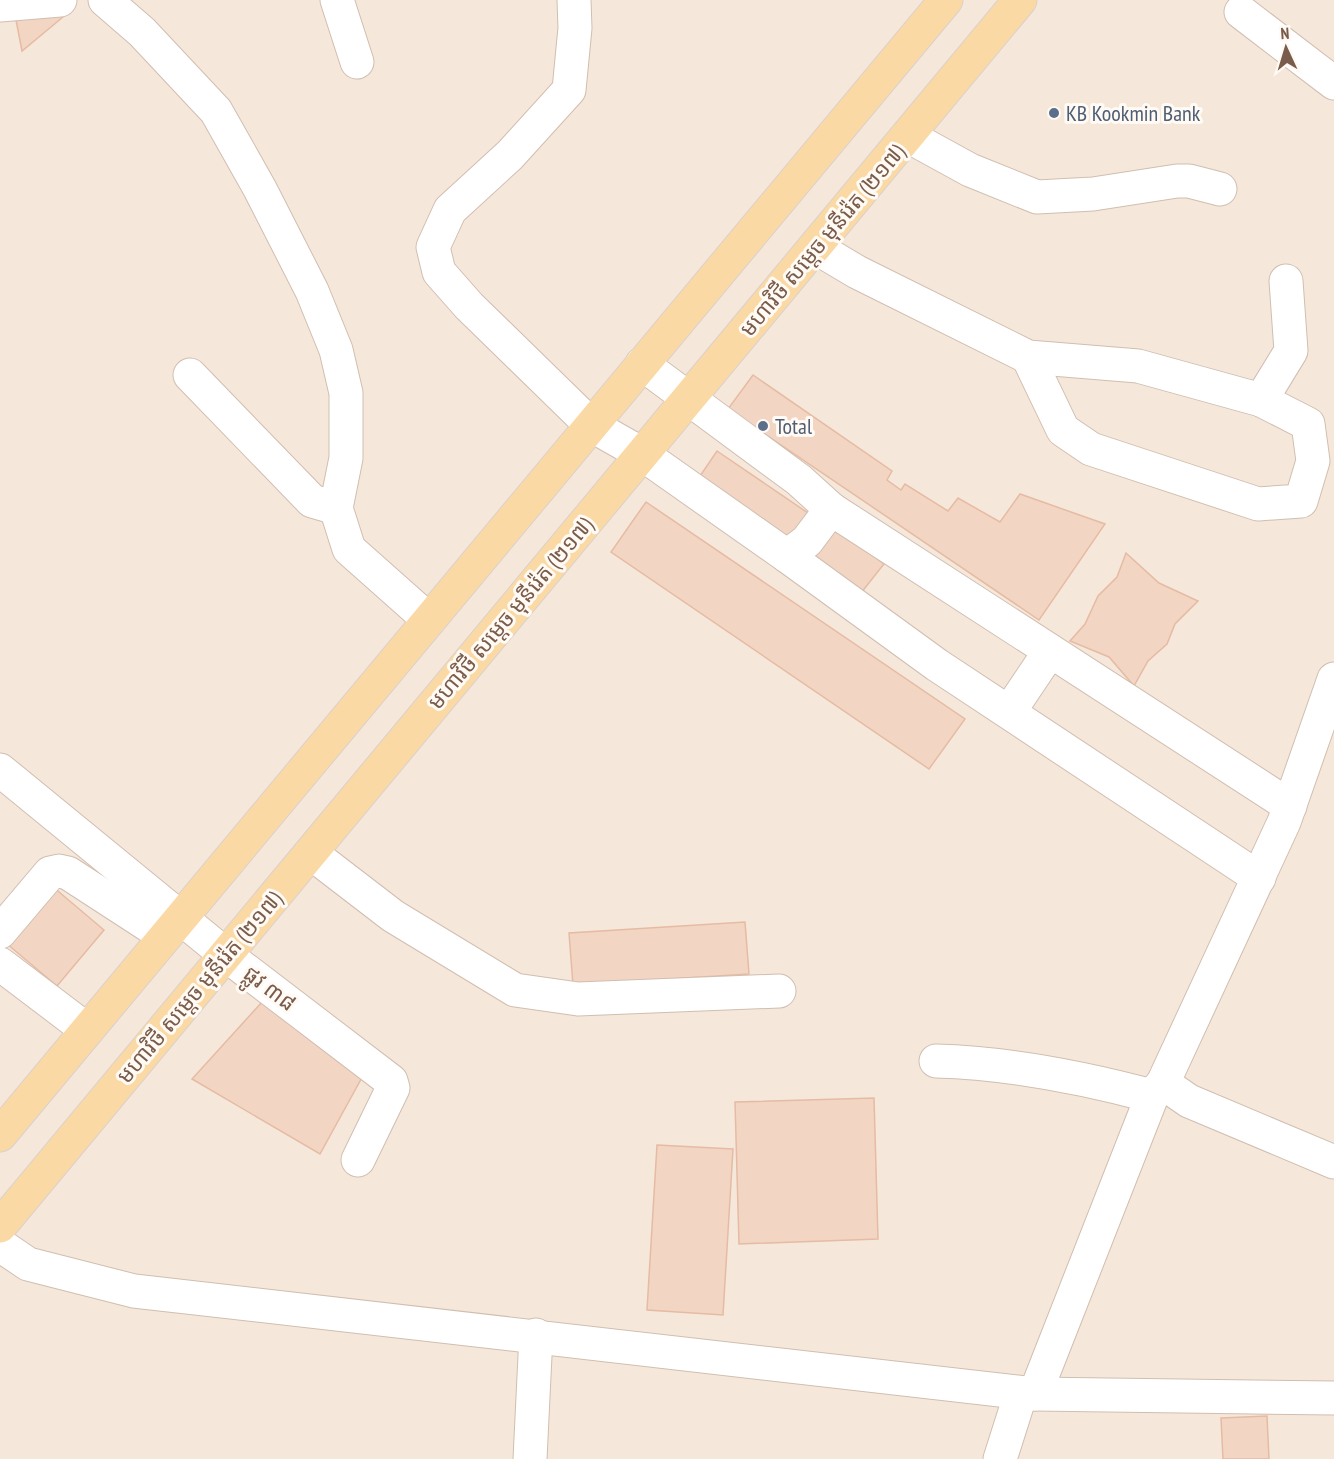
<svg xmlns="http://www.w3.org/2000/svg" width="1334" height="1459" viewBox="0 0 1334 1459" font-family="'PT Sans Narrow','Noto Sans Khmer',sans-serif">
<rect width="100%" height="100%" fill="#fdf6ec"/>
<rect fill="#f5e8da" x="0" y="0" width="1334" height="1459"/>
<g fill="#f3d5c3" stroke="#e6bba3" stroke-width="1.5">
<polygon points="69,12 22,51 16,20"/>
<polygon points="753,375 892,471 887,480 901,490 905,484 948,511 958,498 1000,522 1020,494 1105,524 1039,620 728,409"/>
<polygon points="717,451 808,513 789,541 698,479"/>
<polygon points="646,502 965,719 929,769 611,552"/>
<polygon points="830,523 884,564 861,593 808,553"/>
<polygon points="1126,553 1159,583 1198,601 1175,624 1167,644 1148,661 1134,686 1109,657 1070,641 1085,624 1098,596 1117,577"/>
<polygon points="46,881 104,930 57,986 0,938"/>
<polygon points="745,922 749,974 573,985 569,933"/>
<polygon points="262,1002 365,1072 320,1154 192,1079"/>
<polygon points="874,1098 878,1239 739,1244 735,1102"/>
<polygon points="657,1145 733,1149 723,1315 647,1310"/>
<polygon points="1267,1416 1269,1459 1223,1459 1221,1418"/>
</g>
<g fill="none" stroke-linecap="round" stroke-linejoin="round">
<defs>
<g id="minor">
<polyline points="105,0 142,32 216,111 260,189 312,291 336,350 346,393 346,458 336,508 349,549 429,620"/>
<polyline points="337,0 357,62"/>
<polyline points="574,0 575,28 569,90 510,155 450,210 433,247 439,272 469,306 591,425 642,454 787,556 807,541 831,509 799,480 642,364"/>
<polyline points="0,5 60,0"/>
<polyline points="1241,12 1334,83"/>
<polyline points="908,136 970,170 1037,197 1093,194 1177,181 1189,181 1220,189"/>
<polyline points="815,247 857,272 1028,357 1138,366 1261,400 1291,351 1286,281"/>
<polyline points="1028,357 1063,430 1091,449 1258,504 1301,501 1313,461 1308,424 1261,400"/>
<polyline points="190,375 312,501 336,508"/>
<polyline points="831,509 1290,806"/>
<polyline points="787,556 937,665 1259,878"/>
<polyline points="1009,712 1050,651"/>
<polyline points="0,770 226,955 391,1081 393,1088 358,1160"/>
<polyline points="311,853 393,916 515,990 578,999 779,991"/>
<polyline points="0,932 50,873 59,871 68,873 165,936"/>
<polyline points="0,964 87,1030"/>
<path d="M936 1061C1010 1063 1081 1077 1152 1096"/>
<polyline points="1163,1083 1189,1101 1334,1162"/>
<polyline points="0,1245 28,1264 134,1291 1035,1394 1334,1398"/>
<polyline points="1035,1394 1152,1096 1163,1083 1284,822 1334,679"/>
<polyline points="530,1459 536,1335"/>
<polyline points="1000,1459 1021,1393"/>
</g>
<g id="major">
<polyline points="0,1135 946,0"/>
<polyline points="0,1226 1020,0"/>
</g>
</defs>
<use href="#minor" stroke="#d1beb0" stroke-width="35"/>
<use href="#major" stroke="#dad1cd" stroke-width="35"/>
<use href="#minor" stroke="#fff" stroke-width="33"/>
<use href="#major" stroke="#fbd9a5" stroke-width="33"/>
</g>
<g fill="#5c6f8a" stroke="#fffaf3" stroke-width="2">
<circle cx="1054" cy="113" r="6"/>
<circle cx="763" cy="426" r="6"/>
</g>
<g text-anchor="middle" stroke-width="6" stroke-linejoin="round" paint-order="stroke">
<g font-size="22" fill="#4e5e75" stroke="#fffaf3" text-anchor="start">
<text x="1066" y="121">KB Kookmin Bank</text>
<text x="775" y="434">Total</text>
</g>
<g font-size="22" fill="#7a5c4d" stroke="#fffaf3">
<text transform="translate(822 240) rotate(-50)" y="8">មហាវិថី សម្តេច មុនីរ៉េត (២១៧)</text>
<text transform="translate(510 613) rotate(-50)" y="8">មហាវិថី សម្តេច មុនីរ៉េត (២១៧)</text>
<text transform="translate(199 987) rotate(-50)" y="8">មហាវិថី សម្តេច មុនីរ៉េត (២១៧)</text>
<text transform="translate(270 988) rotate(37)" y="8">ផ្លូវ ៣៨</text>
</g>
</g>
<g transform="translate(1286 48) rotate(356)" stroke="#fffaf3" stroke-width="4.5" paint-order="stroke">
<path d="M0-4.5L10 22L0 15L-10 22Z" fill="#7a5c4d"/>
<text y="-9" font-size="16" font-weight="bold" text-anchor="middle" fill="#7a5c4d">N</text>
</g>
</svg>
